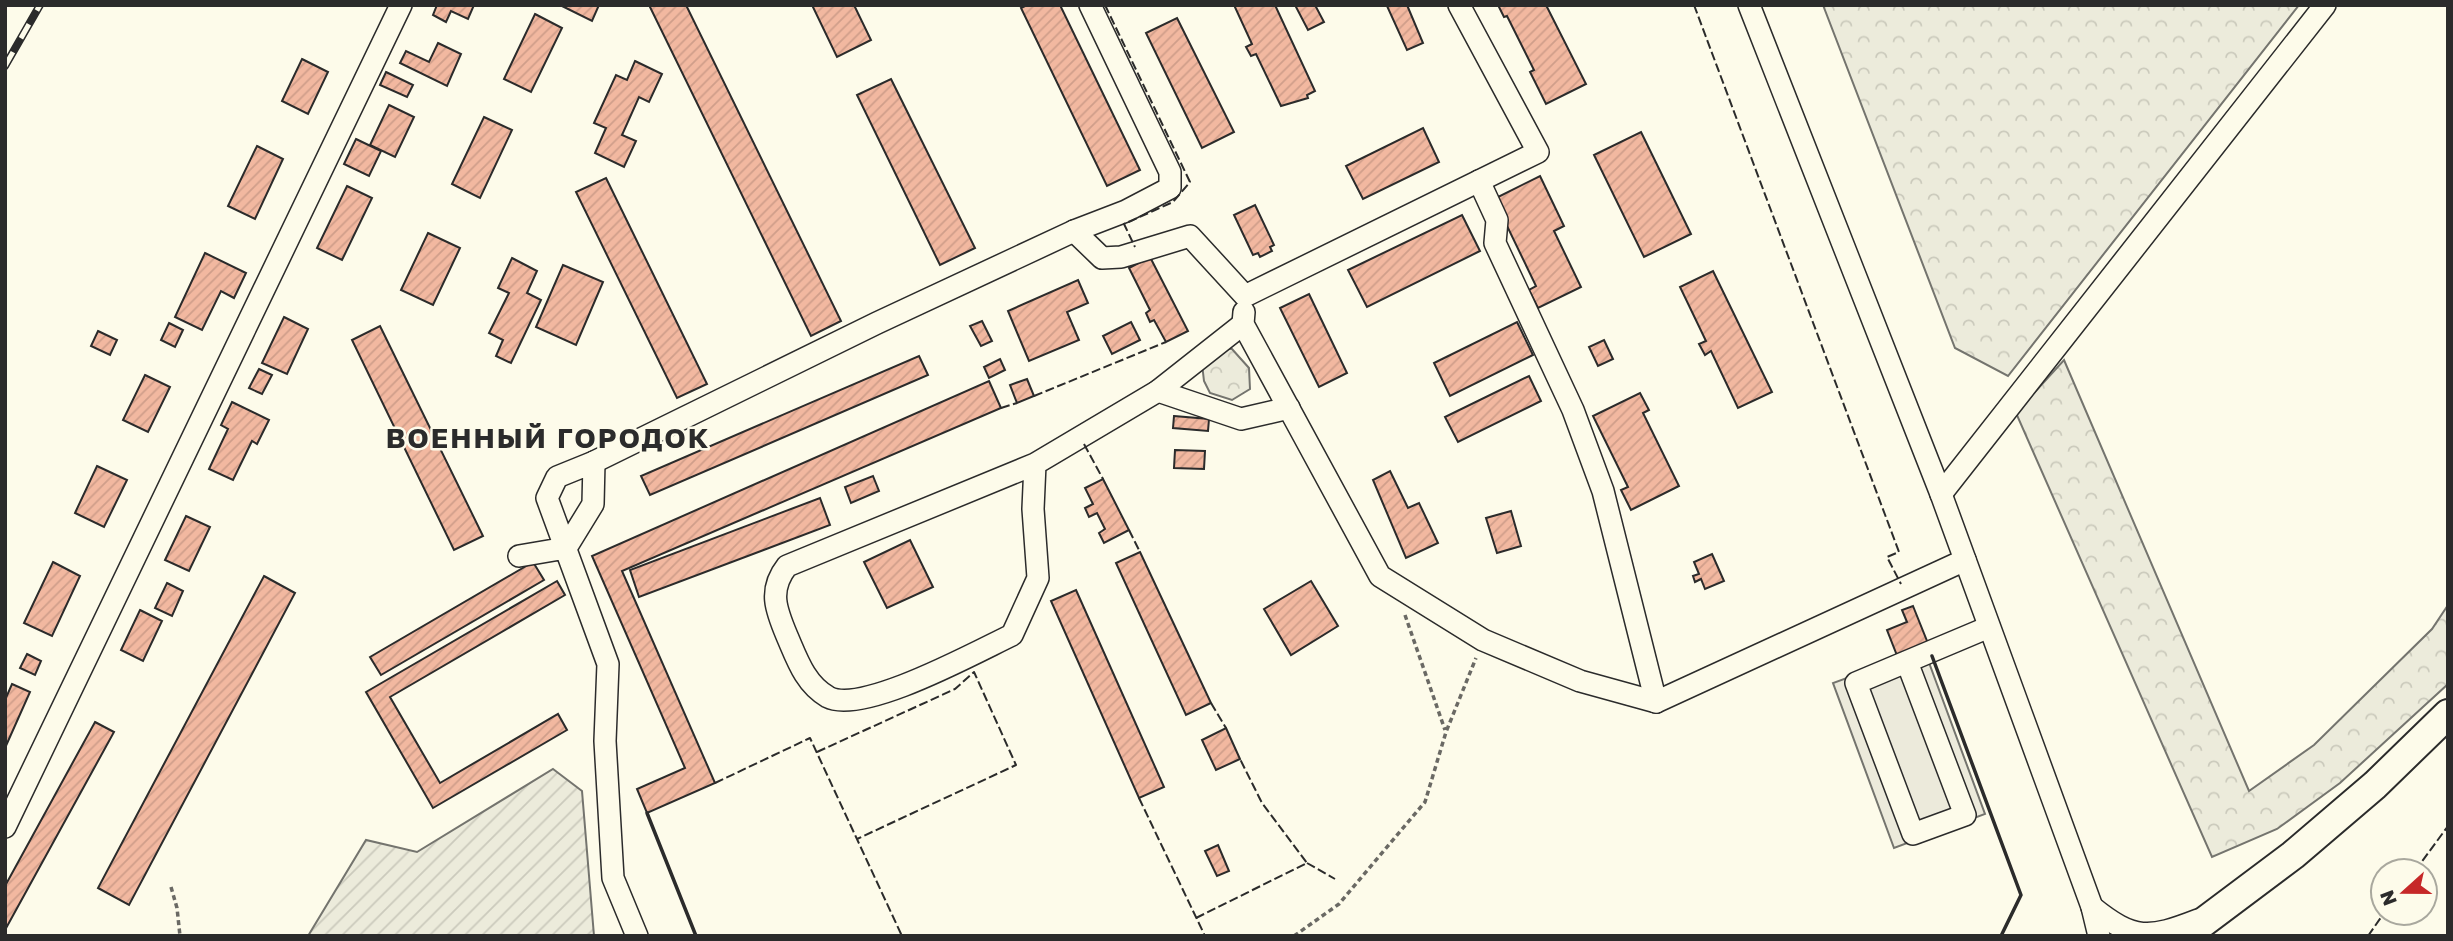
<svg xmlns="http://www.w3.org/2000/svg" width="2453" height="941" viewBox="0 0 2453 941" font-family="'Golos Text',sans-serif">
<defs>
<pattern id="forest-crowns" width="20" height="18" patternUnits="userSpaceOnUse" patternTransform="scale(1.75)"><rect width="20" height="18" fill="#ecebdb"/><path d="M2 6a3 3 0 1 1 6 0M12 15a3 3 0 1 1 6 0" fill="none" stroke="#cbcabc"/></pattern>
<pattern id="garden-furrows" width="10" height="10" patternUnits="userSpaceOnUse" patternTransform="scale(1.75)"><rect width="10" height="10" fill="#ecebdb"/><path d="M-1 1l2-2M0 10L10 0M9 11l2-2" fill="none" stroke="#cbcabc"/></pattern>
<pattern id="building-hatch" width="6" height="6" patternUnits="userSpaceOnUse" patternTransform="scale(1.75)"><rect width="6" height="6" fill="#f2b8a0"/><path d="M-1 1l2-2M0 6l6-6M5 7l2-2" fill="none" stroke="#d09e8a"/></pattern>
</defs>
<rect width="100%" height="100%" fill="#fdfbea"/>
<g fill="url(#forest-crowns)" stroke="#74746e" stroke-width="2">
<polygon points="1823,5 2299,5 2008,376 1955,348"/>
<polygon points="1219,348 1232,349 1249,368 1250,389 1232,400 1210,393 1204,381 1202,364"/>
<polygon points="2064,360 2249,791 2314,745 2432,629 2448,605 2448,684 2340,783 2277,829 2212,857 2016,413"/>
</g>
<polygon fill="url(#garden-furrows)" stroke="#74746e" stroke-width="2" points="553,769 582,791 594,936 308,936 366,840 417,852"/>
<polygon fill="#eceadb" stroke="#74746e" stroke-width="2" points="1896,660 1928,660 1985,814 1894,848 1833,683"/>
<g fill="url(#building-hatch)" stroke="#2b2b2b" stroke-width="2">
<polygon points="437,5 474,5 468,19 451,11 446,22 433,15"/>
<polygon points="560,5 599,5 592,21"/>
<polygon points="649,5 686,5 841,321 811,336"/>
<polygon points="812,5 854,5 871,40 837,57"/>
<polygon points="1027,5 1060,5 1140,170 1107,186 1021,8"/>
<polygon points="1234,5 1275,5 1315,91 1307,95 1308,98 1281,106 1256,54 1251,56 1246,47 1252,44"/>
<polygon points="1295,5 1315,5 1324,22 1308,30"/>
<polygon points="1407,5 1423,43 1407,50 1387,6"/>
<polygon points="1498,5 1546,5 1586,84 1546,104 1530,72 1534,70 1507,16 1504,17"/>
<polygon points="535,14 562,28 531,92 504,79"/>
<polygon points="1177,18 1234,132 1202,148 1146,33"/>
<polygon points="438,43 461,54 447,86 400,63 406,51 429,62"/>
<polygon points="302,59 328,72 308,114 282,101"/>
<polygon points="635,61 662,74 649,102 639,97 622,135 636,141 624,167 595,153 606,128 594,123 616,75 627,80"/>
<polygon points="386,72 413,85 407,97 380,85"/>
<polygon points="891,79 975,248 940,265 857,95"/>
<polygon points="389,105 414,117 395,157 370,145"/>
<polygon points="484,117 512,130 480,198 452,184"/>
<polygon points="1423,128 1439,162 1363,199 1346,166"/>
<polygon points="1641,132 1691,234 1644,257 1594,155"/>
<polygon points="356,139 381,151 369,176 344,164"/>
<polygon points="257,146 283,159 255,219 228,206"/>
<polygon points="1540,176 1564,226 1554,231 1581,287 1538,308 1529,290 1536,286 1494,199"/>
<polygon points="606,178 707,384 677,398 576,192"/>
<polygon points="347,186 372,198 342,260 317,248"/>
<polygon points="1255,205 1274,245 1270,247 1272,251 1260,257 1258,253 1253,255 1234,215"/>
<polygon points="1462,215 1480,251 1367,307 1348,270"/>
<polygon points="428,233 460,248 433,305 401,290"/>
<polygon points="205,253 246,273 234,298 221,291 202,330 175,317"/>
<polygon points="1150,257 1188,331 1166,342 1154,320 1150,322 1146,313 1150,310 1129,268"/>
<polygon points="512,258 537,271 527,293 541,300 511,363 496,356 503,340 489,333 509,293 498,288"/>
<polygon points="563,265 603,282 576,345 536,327"/>
<polygon points="1713,271 1772,392 1738,408 1711,351 1705,355 1699,344 1706,341 1680,287"/>
<polygon points="1078,280 1088,303 1067,312 1079,340 1029,361 1008,311"/>
<polygon points="1309,294 1347,373 1319,387 1280,308"/>
<polygon points="284,317 308,329 287,374 262,363"/>
<polygon points="982,321 992,341 981,346 970,326"/>
<polygon points="1131,322 1140,340 1112,354 1103,336"/>
<polygon points="1517,322 1533,355 1450,396 1434,363"/>
<polygon points="169,323 183,330 175,347 161,340"/>
<polygon points="380,326 483,536 454,550 352,340"/>
<polygon points="98,331 117,340 110,355 91,346"/>
<polygon points="1604,340 1613,359 1598,366 1589,347"/>
<polygon points="919,356 928,375 650,495 641,476"/>
<polygon points="1000,359 1005,370 989,378 984,367"/>
<polygon points="259,369 272,375 262,394 249,388"/>
<polygon points="145,375 170,387 148,432 123,420"/>
<polygon points="1529,376 1541,401 1458,442 1445,417"/>
<polygon points="1027,379 1034,396 1017,403 1010,385"/>
<polygon points="989,381 1001,408 622,571 715,783 647,813 637,789 685,768 592,556"/>
<polygon points="1640,393 1649,410 1643,413 1679,486 1631,510 1621,490 1628,487 1593,416"/>
<polygon points="232,402 269,420 257,444 252,441 233,480 209,469 228,429 221,425"/>
<polygon points="1174,416 1209,419 1208,431 1173,428"/>
<polygon points="1175,450 1205,451 1204,469 1174,468"/>
<polygon points="97,466 127,480 104,527 75,513"/>
<polygon points="1390,471 1408,508 1419,503 1438,543 1406,558 1373,480"/>
<polygon points="873,476 879,491 851,503 845,487"/>
<polygon points="1103,479 1129,530 1104,543 1099,533 1105,529 1097,513 1089,517 1085,508 1093,504 1085,488"/>
<polygon points="820,498 830,525 639,597 630,570"/>
<polygon points="1511,511 1521,546 1497,553 1486,518"/>
<polygon points="186,516 210,527 189,571 165,560"/>
<polygon points="910,540 933,587 887,608 864,562"/>
<polygon points="1140,552 1211,703 1186,715 1116,563"/>
<polygon points="1712,554 1724,581 1705,589 1701,579 1695,582 1693,576 1699,574 1694,562"/>
<polygon points="53,562 80,576 52,636 24,623"/>
<polygon points="533,562 544,580 381,675 370,657"/>
<polygon points="264,576 295,593 129,905 98,888"/>
<polygon points="557,581 565,595 390,697 440,783 558,714 567,730 433,808 366,692"/>
<polygon points="1311,581 1338,626 1291,655 1264,609"/>
<polygon points="167,583 183,591 172,616 155,608"/>
<polygon points="1076,590 1164,787 1139,798 1051,601"/>
<polygon points="1913,606 1929,646 1898,658 1887,630 1907,622 1902,610"/>
<polygon points="140,610 162,621 143,661 121,650"/>
<polygon points="27,654 41,661 35,675 20,668"/>
<polygon points="12,684 30,692 5,748 5,700"/>
<polygon points="95,722 114,732 5,930 5,886"/>
<polygon points="1226,728 1240,759 1216,770 1202,740"/>
<polygon points="1218,845 1229,871 1217,876 1205,851"/>
</g>
<g fill="none" stroke-linecap="round" stroke-linejoin="round">
<defs>
<g id="minor">
<polyline points="1749,5 1941,494 2092,907 2099,936"/>
<polyline points="1479,181 1497,220 1495,243 1573,410 1603,491 1656,702 1965,560"/>
<polyline points="1074,231 1102,258 1121,257 1190,236 1245,296 1538,152 1459,5"/>
<polyline points="1244,312 1243,324 1380,576 1483,640 1580,681 1656,702"/>
<polyline points="1158,391 1241,419 1289,408"/>
<polyline points="594,462 877,323 1074,231 1126,211 1170,188 1170,172 1090,5"/>
<path d="M1035 464 1033 509 1038 578 1012 635C976 652 862 715 828 697 805 684 797 659 787 636 776 610 768 590 787 566L1035 464 1158 391 1243 324"/>
<polyline points="1941,494 2325,5"/>
<polyline points="519,556 566,548 593,504 594,462 557,477 547,498 608,664 605,741 613,878 637,936"/>
<polyline points="1907,662 1965,815 1913,834 1856,683 1989,627"/>
<polyline points="5,827 401,5"/>
<path d="M2092 907C2134 941 2149 939 2198 920"/>
</g>
<polyline id="major" points="2185,936 2293,855 2375,785 2448,714"/>
</defs>
<use href="#minor" stroke="#2b2b2b" stroke-width="24"/>
<use href="#major" stroke="#2b2b2b" stroke-width="32"/>
<g stroke="#6a6964" stroke-width="3.5" stroke-dasharray="5 3.5" stroke-linecap="butt">
<polyline points="1405,615 1445,730"/>
<polyline points="171,887 177,908 180,936"/>
<polyline points="1294,936 1339,904 1425,802 1446,732 1476,658"/>
</g>
<use href="#minor" stroke="#fdfbea" stroke-width="21"/>
<use href="#major" stroke="#fdfbea" stroke-width="28"/>
<defs>
<polyline id="rail" points="5,66 40,5"/>
</defs>
<use href="#rail" stroke="#2b2b2b" stroke-width="8"/>
<use href="#rail" stroke="#fdfbea" stroke-width="5" stroke-dasharray="16" stroke-linecap="butt"/>
<g stroke="#2b2b2b" stroke-width="2" stroke-dasharray="9 3.5" stroke-linecap="butt">
<polyline points="1105,5 1190,182 1173,202 1124,224 1135,247"/>
<polyline points="1694,5 1899,552 1887,557 1901,584"/>
<polyline points="1034,396 1166,342"/>
<polyline points="1001,408 1017,403"/>
<polyline points="1084,444 1103,479"/>
<polyline points="1129,530 1140,552"/>
<polyline points="1211,703 1226,728"/>
<polyline points="817,752 955,689 974,672 1016,765 857,839"/>
<polyline points="715,783 810,738 902,936"/>
<polyline points="1139,798 1205,936"/>
<polyline points="1307,863 1335,879"/>
<polyline points="2415,871 2448,826"/>
<polyline points="1196,918 1307,863 1262,803 1240,759"/>
<polyline points="2368,936 2384,913"/>
</g>
<g stroke="#2b2b2b" stroke-width="3.5">
<polyline points="1932,656 2021,895 2001,936"/>
<polyline points="647,813 696,936"/>
</g>
</g>
<g text-anchor="middle" stroke-width="5" stroke-linejoin="round" paint-order="stroke">
<g font-size="28" font-weight="bold" letter-spacing="2" fill="#2b2b2b" stroke="#fdfbea">
<text x="548" y="448">ВОЕННЫЙ ГОРОДОК</text>
</g>
</g>
<rect width="2453" height="941" fill="none" stroke="#2b2b2b" stroke-width="14"/>
<g transform="translate(2404 892) rotate(249)"><circle r="33" fill="#fdfbea" stroke="#a9a89e" stroke-width="2"/>
<path d="M0-5L12 26L0 18L-12 26Z" fill="#c62828"/>
<text y="-10" font-size="19" font-weight="bold" text-anchor="middle" fill="#2b2b2b">N</text>
</g>
</svg>
